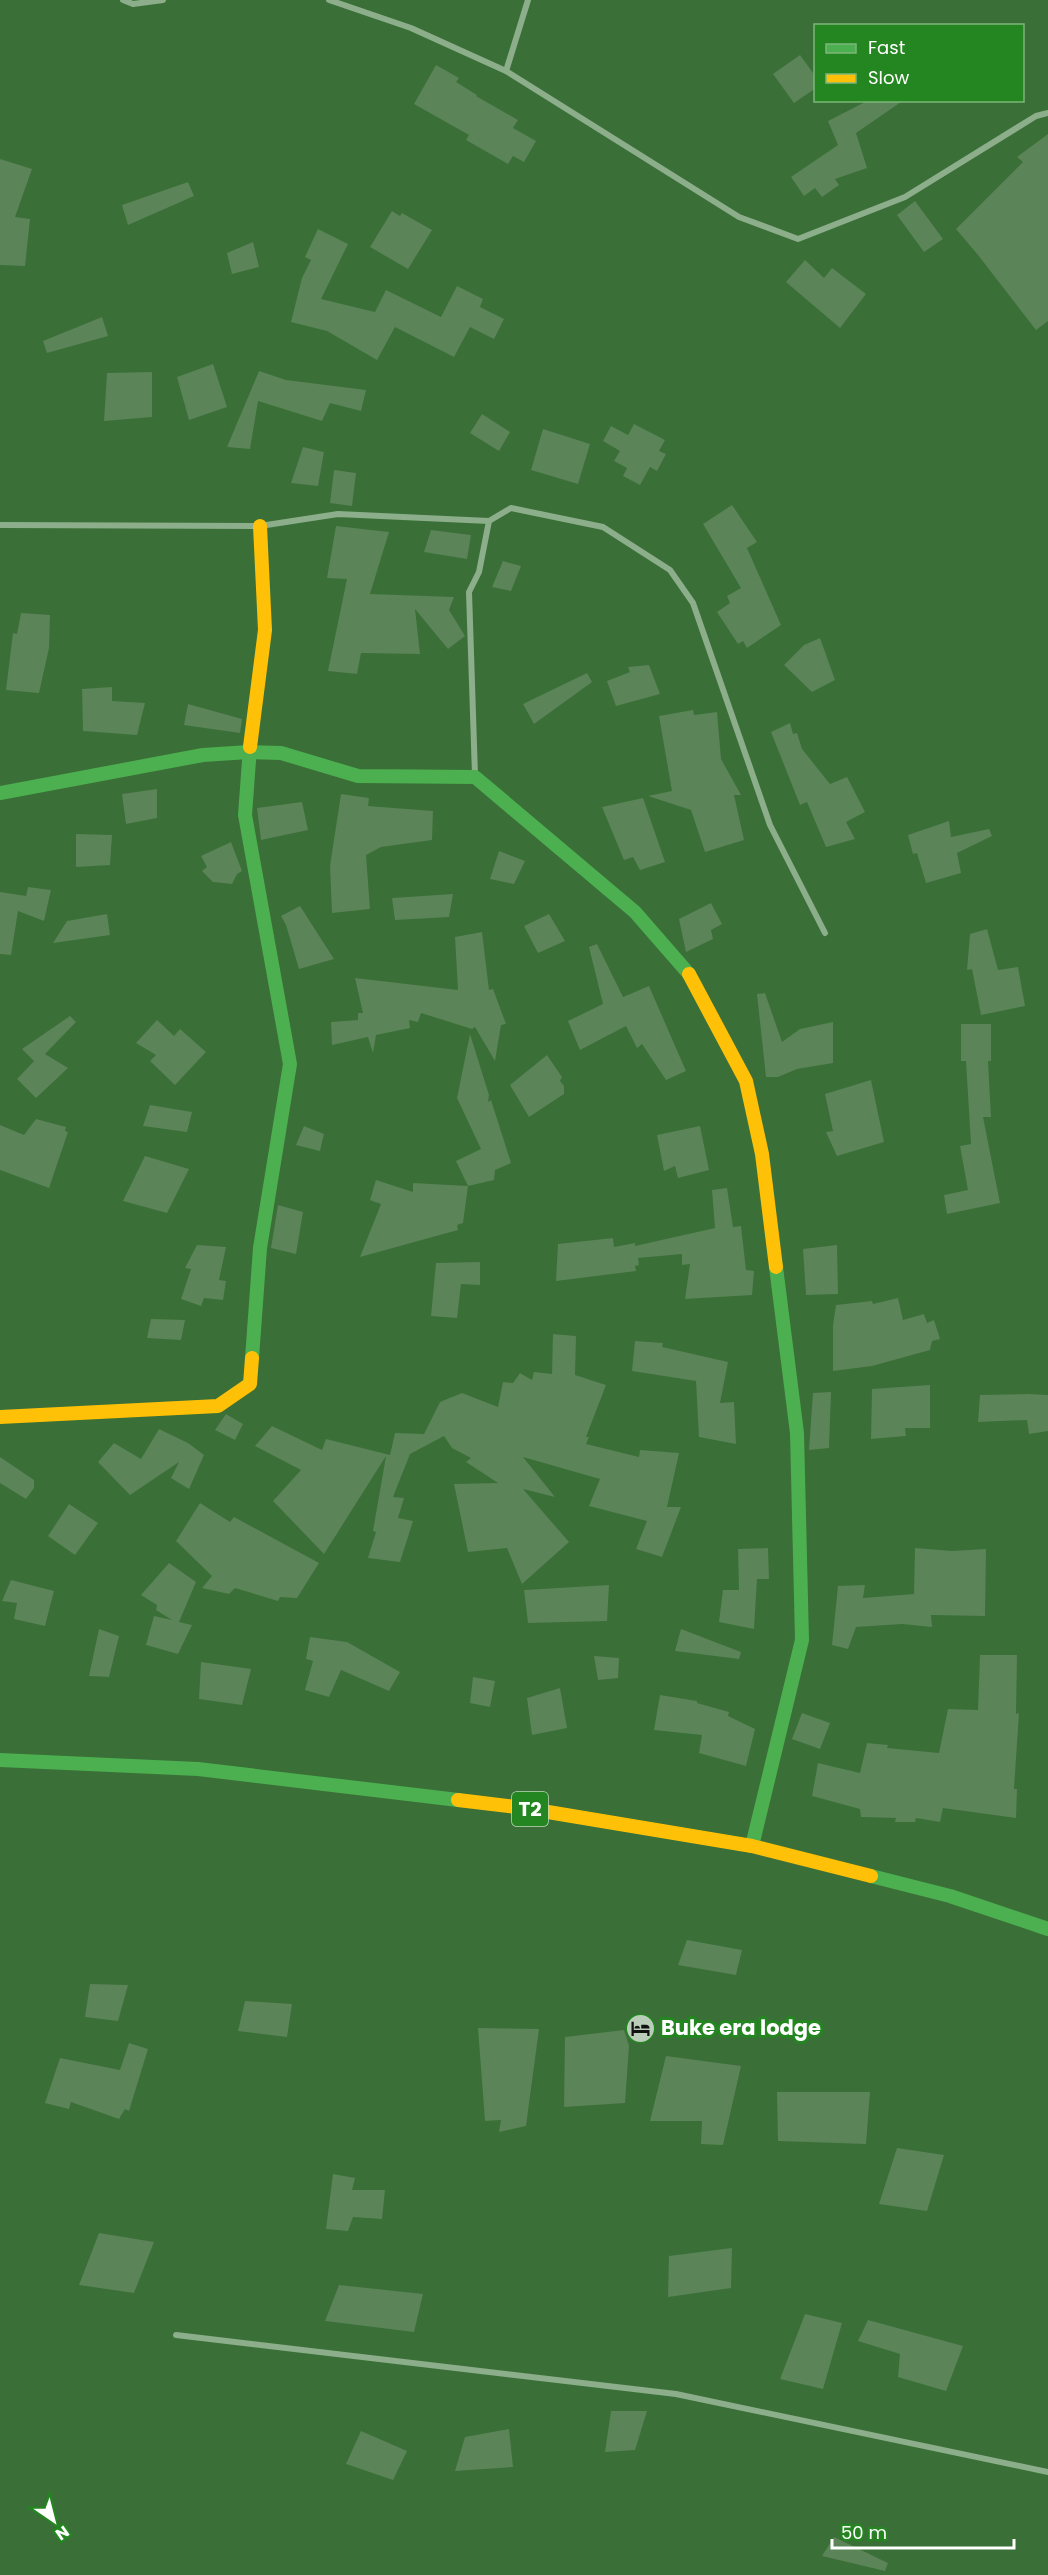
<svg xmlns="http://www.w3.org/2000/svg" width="1048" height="2575" viewBox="0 0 1048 2575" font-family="Poppins,sans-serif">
<rect width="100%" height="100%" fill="#3a6f37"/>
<g fill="#5b8458">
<polygon points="800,55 816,77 816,88 794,103 773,74"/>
<polygon points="436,65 459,78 456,82 477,95 476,96 518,120 513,128 536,141 524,162 513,156 508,164 466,140 469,135 414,104"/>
<polygon points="869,100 904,100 856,133 867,168 835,179 839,185 822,197 815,188 804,196 791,177 838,145 828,121"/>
<polygon points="1048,134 1048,321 1036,330 978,255 956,229 1023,162 1017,157"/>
<polygon points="0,159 32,169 15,217 30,219 25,266 0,265"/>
<polygon points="188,182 194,196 128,225 122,205"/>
<polygon points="915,201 943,239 924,252 897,215"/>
<polygon points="392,211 400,216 402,213 432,230 408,269 370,247"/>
<polygon points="318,229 348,244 321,299 375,312 386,290 441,317 457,286 483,299 480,307 504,319 494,339 470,327 454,357 395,327 377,360 327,331 291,322 302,278 311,260 305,257"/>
<polygon points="253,242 259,267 232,274 227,253"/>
<polygon points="805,260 824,278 832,268 866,294 840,328 786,282"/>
<polygon points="102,317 108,336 47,353 43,341"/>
<polygon points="213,364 227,407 189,420 177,377"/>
<polygon points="259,371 286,380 366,390 361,411 330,403 322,421 258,401 250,449 227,447"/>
<polygon points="152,372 152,417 104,421 107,373"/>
<polygon points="482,414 510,432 499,451 470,433"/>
<polygon points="634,424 665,440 659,451 666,454 657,471 650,467 640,485 623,476 627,468 614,461 620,451 603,441 611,426 628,435"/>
<polygon points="543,429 590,444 578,484 531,470"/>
<polygon points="303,447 324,452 318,486 291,483"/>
<polygon points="334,470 356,473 352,506 330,503"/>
<polygon points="732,505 757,542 747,548 781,625 747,648 743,641 738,644 717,612 730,603 727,596 741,588 703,524"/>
<polygon points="336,526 389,532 370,594 454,597 449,610 465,636 448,649 415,609 420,654 361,653 357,674 328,671 347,579 327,578"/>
<polygon points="431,530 471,535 467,559 424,552"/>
<polygon points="503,561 521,566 511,591 492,587"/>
<polygon points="21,613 50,615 49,648 39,693 6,690 13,633 17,634"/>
<polygon points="820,638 835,680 812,692 784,665 804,645"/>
<polygon points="649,665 660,694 616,706 607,681 630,672 628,667"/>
<polygon points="587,673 592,682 534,724 523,704"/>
<polygon points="112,687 112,701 145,703 137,735 83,731 82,689"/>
<polygon points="188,704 242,719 240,733 184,725"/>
<polygon points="693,710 694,715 717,712 721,759 741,795 734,795 744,840 705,852 691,810 648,796 672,791 659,716"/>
<polygon points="790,723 793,734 797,733 802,749 830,784 847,777 865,812 846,822 855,839 826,847 807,802 800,805 771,732"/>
<polygon points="157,789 157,818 126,824 122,794"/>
<polygon points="341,794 369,798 368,806 433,811 432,840 381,847 366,855 370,909 332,913 330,866"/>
<polygon points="643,798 665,862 640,870 633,857 624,860 602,807"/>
<polygon points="302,802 308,830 261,840 257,808"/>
<polygon points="949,821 951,837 989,829 992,836 957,853 961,873 926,883 917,853 913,854 908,835"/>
<polygon points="76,834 112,835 110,865 76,867"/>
<polygon points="231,842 242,871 237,874 232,884 213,882 202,871 207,867 201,856"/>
<polygon points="499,851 525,861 514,884 490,879"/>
<polygon points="28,887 51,890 44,921 18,911 11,955 0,954 0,892 26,896"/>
<polygon points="453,894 449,917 395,920 392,898"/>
<polygon points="711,903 722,924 711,930 713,939 686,952 679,919"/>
<polygon points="300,906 334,959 299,969 286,925 281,916"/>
<polygon points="107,914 110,935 53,943 67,921"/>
<polygon points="549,914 565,941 538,953 524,926"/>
<polygon points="987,929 998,970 1018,967 1025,1006 981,1015 972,969 967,970 970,934"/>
<polygon points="482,932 489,990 493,989 506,1024 501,1025 495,1061 475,1027 472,1029 421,1013 418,1022 409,1020 410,1028 376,1035 373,1053 368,1037 332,1045 331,1022 358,1020 358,1013 363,1013 355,978 458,990 455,937"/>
<polygon points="597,944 623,997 649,986 686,1071 666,1080 642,1044 637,1048 626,1026 580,1050 568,1021 603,1004 589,947"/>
<polygon points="765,993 782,1042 800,1029 833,1022 833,1063 797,1069 778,1077 766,1077 757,994"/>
<polygon points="70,1016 76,1022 45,1054 68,1068 36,1098 17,1079 34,1061 22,1049"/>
<polygon points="157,1020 174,1036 180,1029 206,1052 175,1085 150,1061 156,1055 136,1043"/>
<polygon points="961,1024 991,1024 991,1061 988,1061 991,1117 983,1117 1000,1203 947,1214 944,1195 968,1190 960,1146 971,1144 966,1061 961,1061"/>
<polygon points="470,1034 489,1095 488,1102 491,1100 511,1163 495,1170 494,1180 468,1186 456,1161 481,1149 457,1098"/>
<polygon points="547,1055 562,1077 560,1081 564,1086 564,1094 529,1117 510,1085"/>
<polygon points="871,1080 884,1142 837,1156 826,1132 833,1131 825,1094"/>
<polygon points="150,1105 192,1112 187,1132 143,1126"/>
<polygon points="36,1119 66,1127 65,1131 68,1132 49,1188 0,1170 0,1125 24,1135"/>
<polygon points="304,1126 324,1134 320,1151 296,1145"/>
<polygon points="700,1126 709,1170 678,1178 675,1166 664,1171 657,1135"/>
<polygon points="145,1156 189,1169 167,1213 123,1201"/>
<polygon points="376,1180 413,1192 413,1183 468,1186 463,1223 457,1225 458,1230 360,1257 381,1204 370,1200"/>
<polygon points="727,1188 733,1227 741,1226 746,1270 754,1271 752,1295 685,1299 690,1264 682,1265 682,1254 638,1258 639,1265 635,1266 636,1271 556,1281 558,1244 613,1238 614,1247 635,1243 635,1246 715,1228 712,1190"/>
<polygon points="278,1205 303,1212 296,1254 271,1248"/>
<polygon points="197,1245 226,1247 219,1280 226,1281 223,1300 204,1298 201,1306 181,1299 191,1269 185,1268"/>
<polygon points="837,1245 838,1294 806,1295 803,1249"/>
<polygon points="480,1262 480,1285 461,1284 457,1318 431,1316 436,1263"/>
<polygon points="898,1298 903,1320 924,1314 927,1323 934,1320 940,1339 932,1341 930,1350 872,1366 833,1371 833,1325 836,1305 872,1301 873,1304"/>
<polygon points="151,1319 185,1320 181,1340 147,1338"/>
<polygon points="553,1334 576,1336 575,1375 606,1385 586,1437 589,1437 586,1444 639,1457 640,1450 679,1453 667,1507 681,1507 662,1557 636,1549 647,1521 589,1506 600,1479 523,1457 555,1497 523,1489 569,1542 522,1584 507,1548 468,1552 454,1484 498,1483 466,1462 471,1458 452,1448 444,1436 410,1454 393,1497 404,1498 398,1518 413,1521 400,1562 368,1558 376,1532 373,1531 386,1456 324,1554 273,1501 301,1470 255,1446 272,1426 322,1450 326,1439 390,1455 395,1433 424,1434 440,1402 462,1393 498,1407 503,1382 513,1383 520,1373 532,1380 534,1372 552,1374"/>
<polygon points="635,1341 663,1343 662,1347 728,1362 720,1403 734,1402 736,1444 699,1437 696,1381 632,1371"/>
<polygon points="930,1385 930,1428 905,1428 906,1436 871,1439 872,1389"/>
<polygon points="831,1392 829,1448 809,1450 813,1393"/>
<polygon points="1028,1394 1048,1395 1048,1431 1029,1434 1027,1420 978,1422 980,1395"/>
<polygon points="226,1414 243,1424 235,1440 215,1430"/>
<polygon points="159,1429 188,1443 204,1455 189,1489 171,1478 179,1462 130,1495 98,1462 114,1443 141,1459"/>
<polygon points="0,1457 34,1480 34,1488 26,1499 0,1483"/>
<polygon points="200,1503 230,1522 234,1517 319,1563 297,1598 280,1597 278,1601 235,1588 229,1594 202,1588 212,1576 176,1541"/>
<polygon points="69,1504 98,1523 75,1555 48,1536"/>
<polygon points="768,1548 769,1579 757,1579 754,1629 719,1622 723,1590 739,1590 738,1549"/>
<polygon points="915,1548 952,1551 986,1549 985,1616 931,1615 932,1627 902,1624 856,1627 848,1649 832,1645 838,1586 865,1585 863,1598 914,1594"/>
<polygon points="169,1563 196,1582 179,1622 192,1625 178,1654 146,1645 154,1616 172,1620 156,1610 157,1605 141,1595"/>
<polygon points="11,1580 54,1591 45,1626 14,1619 17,1603 2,1601"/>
<polygon points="609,1585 607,1621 528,1623 524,1590"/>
<polygon points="99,1629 119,1636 109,1677 89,1676"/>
<polygon points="681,1629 741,1652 739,1659 675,1651"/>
<polygon points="310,1637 347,1642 400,1672 389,1691 341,1670 329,1697 305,1690 313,1661 306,1659"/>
<polygon points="980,1655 1017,1655 1016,1714 1019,1713 1014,1789 1017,1789 1016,1818 943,1808 940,1822 916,1818 915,1822 895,1822 896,1818 861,1817 860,1809 812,1796 818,1763 860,1773 867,1743 888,1745 887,1748 939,1753 948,1709 978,1710"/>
<polygon points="594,1656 619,1658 618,1678 598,1680"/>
<polygon points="201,1662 251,1669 242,1705 199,1699"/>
<polygon points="473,1677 495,1681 490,1707 470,1703"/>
<polygon points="560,1688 567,1728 532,1735 527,1698"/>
<polygon points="660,1695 697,1701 697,1703 729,1712 728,1716 755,1729 746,1766 699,1753 702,1735 654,1730"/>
<polygon points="802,1713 830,1723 820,1749 792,1739"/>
<polygon points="687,1940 742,1950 736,1975 678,1965"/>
<polygon points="90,1984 128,1985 118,2021 85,2017"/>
<polygon points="245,2001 292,2004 287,2037 238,2031"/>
<polygon points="478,2028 539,2029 526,2126 499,2132 501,2120 485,2121"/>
<polygon points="624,2030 629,2046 625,2103 564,2107 565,2037"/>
<polygon points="129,2043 148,2049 129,2111 125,2109 119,2119 71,2102 69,2109 45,2103 60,2058 120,2070"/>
<polygon points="666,2056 741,2066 723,2145 701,2144 702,2121 650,2121"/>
<polygon points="777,2092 870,2092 866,2144 778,2141"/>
<polygon points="897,2148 944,2155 927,2211 879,2204"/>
<polygon points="333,2174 355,2178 352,2190 385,2190 382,2219 353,2217 348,2231 326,2229"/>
<polygon points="99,2233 154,2242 134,2293 79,2285"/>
<polygon points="732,2248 731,2288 668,2297 669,2256"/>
<polygon points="339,2285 423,2294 414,2332 325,2321"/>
<polygon points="805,2314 842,2323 823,2389 780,2379"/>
<polygon points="868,2320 963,2346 946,2391 898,2377 900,2354 858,2341"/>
<polygon points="611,2411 647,2411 635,2450 605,2452"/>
<polygon points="509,2429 513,2467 455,2471 465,2437"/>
<polygon points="361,2431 407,2451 393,2480 346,2464"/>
<polygon points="834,2537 888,2563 885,2571 822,2556"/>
</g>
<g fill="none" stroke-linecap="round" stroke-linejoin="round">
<g stroke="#8cae8b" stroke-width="6">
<polyline points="123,0 133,4 163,0"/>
<polyline points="329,0 411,28 506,71 739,217 798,239 905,197 1036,116 1048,113"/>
<polyline points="506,71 528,0"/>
<polyline points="0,525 260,526 338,514 489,521 511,508 603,527 670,570 693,603 770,825 825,933"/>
<polyline points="475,775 469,592 479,572 489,521"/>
<polyline points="176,2335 676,2394 1048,2472"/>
</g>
<g stroke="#4caf50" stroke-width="14">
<polyline points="250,747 245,815 290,1064 260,1248 252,1358"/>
<polyline points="0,793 203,755 249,752 281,753 358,776 475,777 635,912 689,974"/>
<polyline points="0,1760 198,1769 458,1800"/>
<polyline points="752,1846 802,1640 797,1433 776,1267"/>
<polyline points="871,1876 950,1896 1048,1929"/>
</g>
<g stroke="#ffc107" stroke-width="14">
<polyline points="250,747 265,630 260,526"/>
<polyline points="689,974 746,1081 762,1154 776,1267"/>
<polyline points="0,1417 218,1406 250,1384 252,1358"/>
<polyline points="458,1800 524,1808 752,1846 871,1876"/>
</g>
</g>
<defs>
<symbol id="hotel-disc" viewBox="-11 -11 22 22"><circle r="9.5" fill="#bacdb9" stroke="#248620"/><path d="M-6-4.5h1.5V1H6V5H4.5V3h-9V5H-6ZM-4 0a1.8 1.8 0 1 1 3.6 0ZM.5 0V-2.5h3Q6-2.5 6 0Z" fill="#111"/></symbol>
</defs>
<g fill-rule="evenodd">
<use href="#hotel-disc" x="624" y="2012" width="33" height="33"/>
</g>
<g text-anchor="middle" stroke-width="6" stroke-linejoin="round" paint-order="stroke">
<rect fill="#248620" stroke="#bddbbc" stroke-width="1.5" x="512" y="1792" width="36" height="34" rx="4.5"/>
<g font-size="20" font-weight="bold" fill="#fff">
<text x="530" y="1816">T2</text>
</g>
<g font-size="21" font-weight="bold" fill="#fff" stroke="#248620" text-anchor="start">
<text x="661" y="2035">Buke era lodge</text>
</g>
</g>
<rect x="814" y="24" width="210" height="78" fill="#248620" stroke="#7cb679" stroke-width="1.5"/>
<rect x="826" y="44" width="30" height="9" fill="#4caf50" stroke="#7cb679" stroke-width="1.5"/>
<text x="868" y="54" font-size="18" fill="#ffffff">Fast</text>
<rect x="826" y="74" width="30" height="9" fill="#ffc107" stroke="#7cb679" stroke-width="1.5"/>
<text x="868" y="84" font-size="18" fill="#ffffff">Slow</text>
<g transform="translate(54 2521) rotate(145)" stroke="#248620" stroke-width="4.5" paint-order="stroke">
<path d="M0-4.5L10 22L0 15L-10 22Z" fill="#ffffff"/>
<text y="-9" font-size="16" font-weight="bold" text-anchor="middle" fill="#ffffff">N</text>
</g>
<path d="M832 2539v9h182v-9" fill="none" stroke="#ffffff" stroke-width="3"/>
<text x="841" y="2539" font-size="18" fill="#ffffff" stroke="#248620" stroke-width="4.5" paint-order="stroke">50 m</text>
</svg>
